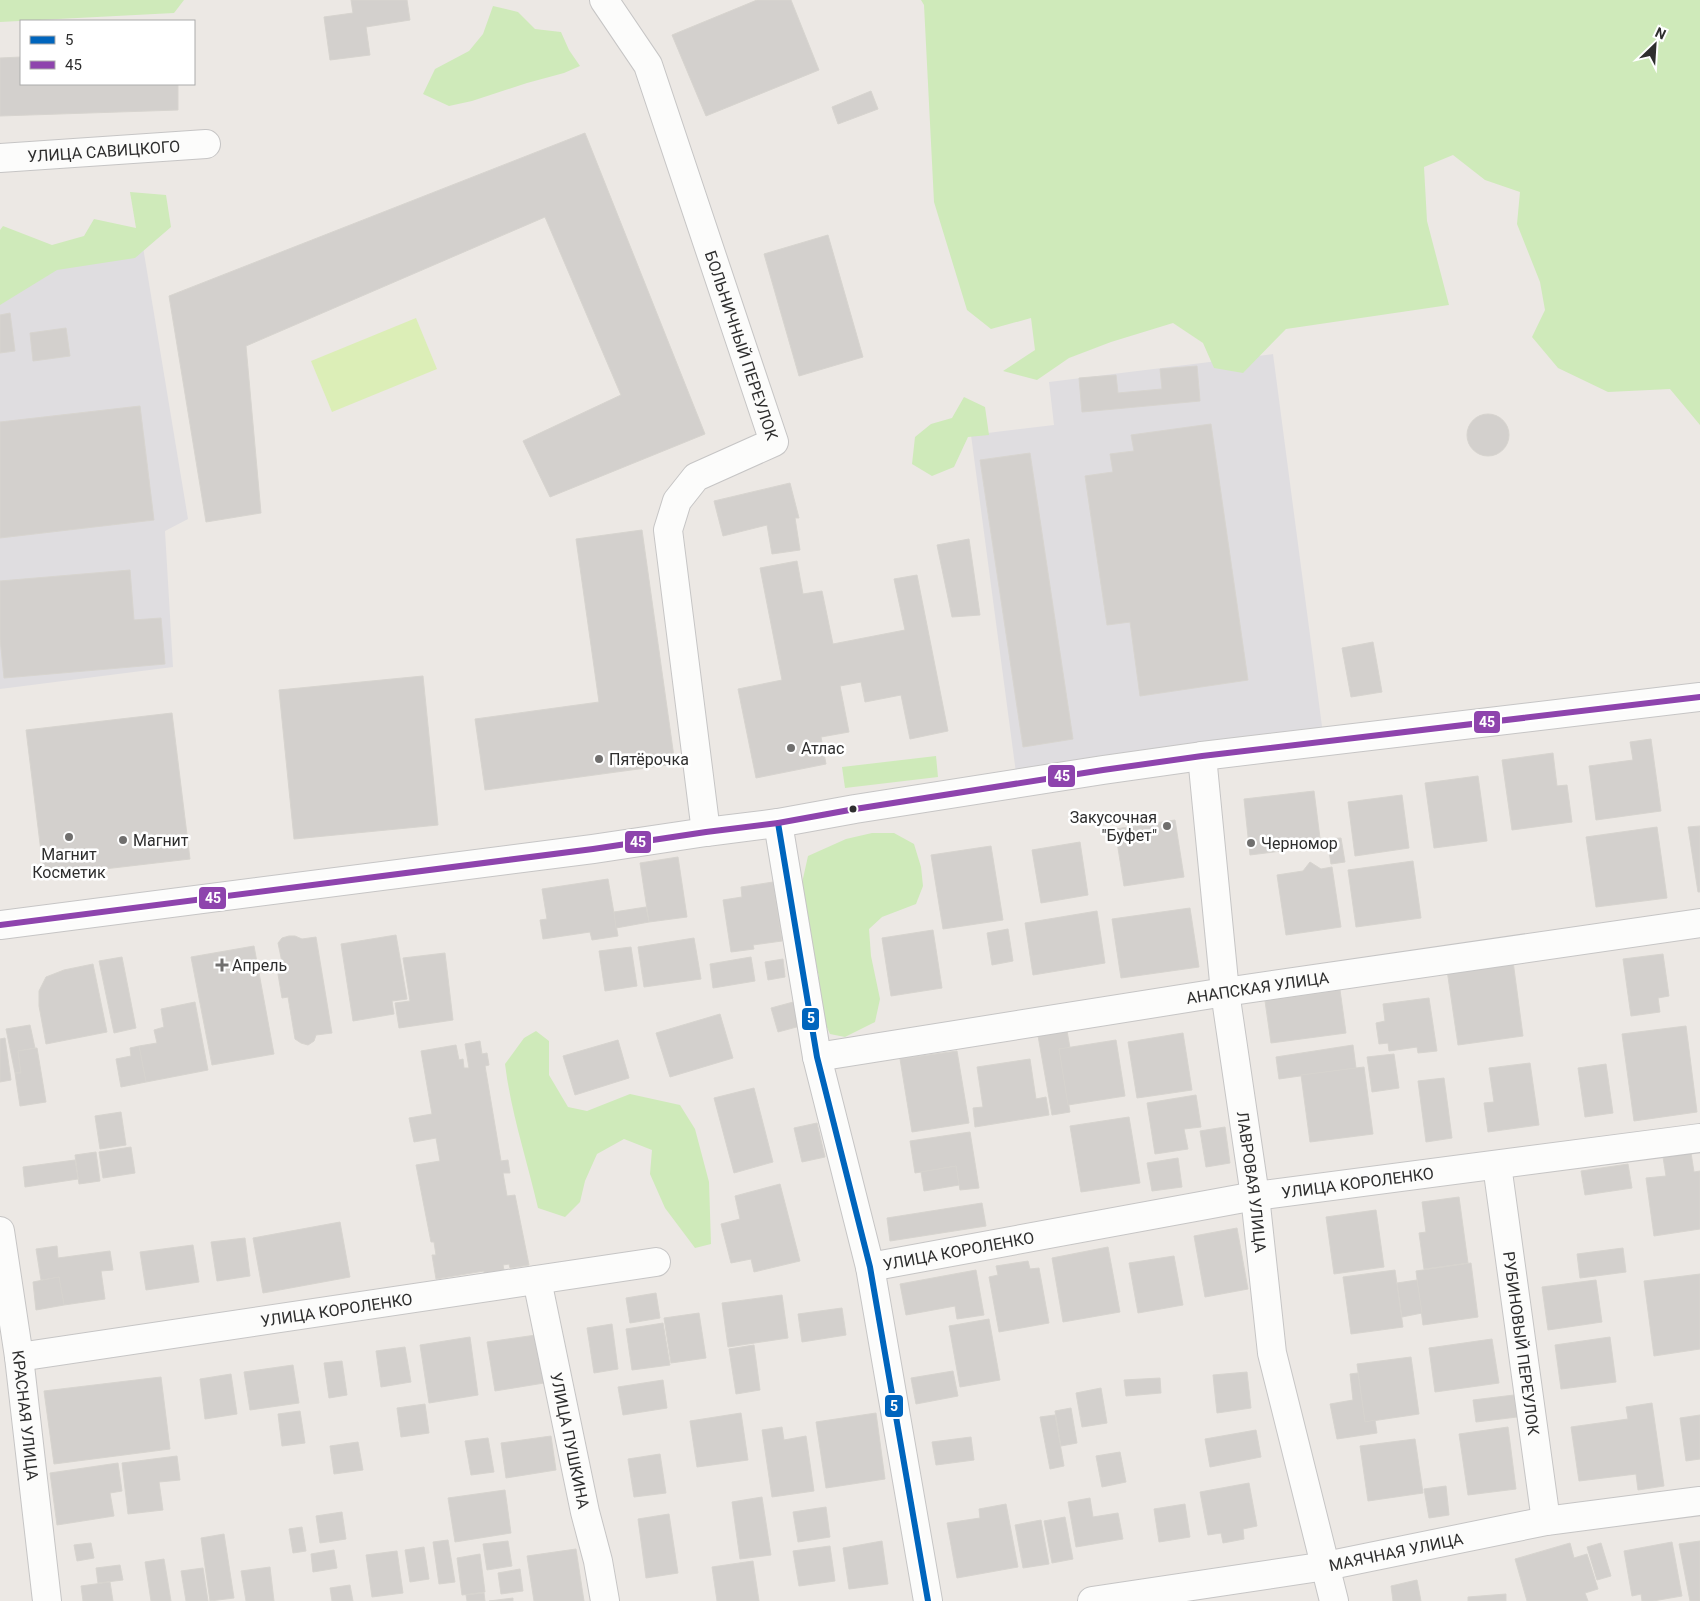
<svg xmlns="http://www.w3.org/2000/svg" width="1700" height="1601" viewBox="0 0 1700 1601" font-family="Roboto,sans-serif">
<rect width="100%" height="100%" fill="#ece8e4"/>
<g fill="#dfdde0">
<polygon points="142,241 188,519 165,531 173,667 0,689 0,262"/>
<polygon points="1273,354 1323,734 1016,773 971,435 1054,425 1049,382"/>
</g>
<g fill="#cfeaba">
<polygon points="0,0 184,0 174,13 0,22"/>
<polygon points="921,0 1700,0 1700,425 1670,389 1608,392 1558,368 1532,337 1545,310 1540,282 1517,224 1520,192 1485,180 1453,155 1424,167 1427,221 1449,305 1286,329 1243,373 1214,368 1203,343 1173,323 1111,342 1069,358 1037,380 1003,371 1035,350 1031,318 991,329 967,310 934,202 924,5"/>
<polygon points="493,6 518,12 535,29 561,32 569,50 580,66 564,73 527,83 472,101 449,106 423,94 435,69 469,51 483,34"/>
<polygon points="130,192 166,195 171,227 135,258 57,270 0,305 0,230 3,226 52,245 84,236 94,219 136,228"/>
<polygon points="964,397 985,407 989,435 968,437 954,467 932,476 912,464 915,437 931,424 952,418"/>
<polygon points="936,756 938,777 845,788 842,767"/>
<polygon points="872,833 894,833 914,844 921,867 923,886 916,904 882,917 869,929 871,956 880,999 875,1022 845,1037 830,1034 817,1006 819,977 800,892 808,856 846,839"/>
<path d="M536 1031 549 1041V1075L568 1107 587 1111 630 1094 680 1105 695 1129 709 1182 711 1244 695 1248 665 1208 650 1174 652 1150 624 1139 597 1154 585 1181 580 1202 565 1217 538 1208C527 1160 511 1113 505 1064L524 1038Z"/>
</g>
<polygon fill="#dceeb7" points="416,318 437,369 332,412 311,361"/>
<g fill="#d3d0cd" stroke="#d7d4cf">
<polygon points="351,0 407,0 410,20 366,27 370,55 330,60 324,17 353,13"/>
<polygon points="757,0 791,0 819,70 706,116 672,35"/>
<polygon points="21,57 21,84 178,84 178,110 0,116 0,58"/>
<polygon points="871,91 878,109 838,124 832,107"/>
<polygon points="585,133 705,434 550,497 523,441 621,395 545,217 246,346 261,513 206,522 169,296"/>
<polygon points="828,235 863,357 799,376 764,254"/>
<polygon points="10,313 15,351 0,353 0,315"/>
<polygon points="66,328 70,356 33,361 30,333"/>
<polygon points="1197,366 1200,401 1082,412 1079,378 1116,375 1118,393 1162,389 1160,369"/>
<polygon points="140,406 154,520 0,538 0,422"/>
<circle cx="1488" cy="435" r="21"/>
<polygon points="1211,424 1248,680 1140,696 1130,622 1107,625 1085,476 1113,472 1110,454 1134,451 1131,435"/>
<polygon points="1030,453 1073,739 1023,747 980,460"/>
<polygon points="790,483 799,518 795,518 800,550 772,554 767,525 723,536 714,501"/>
<polygon points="642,530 675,764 485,790 475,719 599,702 576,539"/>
<polygon points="969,539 980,615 952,617 937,545"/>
<polygon points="797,561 803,594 822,591 833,644 905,630 894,579 917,575 948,731 910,739 901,695 865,702 861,682 840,686 849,732 821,737 826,764 756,778 738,689 782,680 760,568"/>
<polygon points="130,570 134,620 161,618 165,664 4,678 0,639 0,581"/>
<polygon points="1373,642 1382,692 1351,697 1342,648"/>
<polygon points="423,676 438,825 294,839 279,690"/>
<polygon points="172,713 190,859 44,876 26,730"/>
<polygon points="1651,739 1661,811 1596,820 1589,766 1633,760 1630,742"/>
<polygon points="1553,753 1557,786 1567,785 1572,822 1512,830 1502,760"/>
<polygon points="1478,776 1487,841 1434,848 1425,783"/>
<polygon points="1314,791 1321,846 1250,855 1244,799"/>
<polygon points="1402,795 1409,848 1355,856 1348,802"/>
<polygon points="1175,820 1184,877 1124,886 1115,829"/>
<polygon points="1700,826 1700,892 1698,892 1688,827"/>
<polygon points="1657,827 1667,898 1596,907 1586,837"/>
<polygon points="1341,838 1345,862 1331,864 1327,839"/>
<polygon points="1080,842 1088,895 1041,903 1032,850"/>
<polygon points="991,846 1003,920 943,929 931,855"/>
<polygon points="678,857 687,917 649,922 640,863"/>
<polygon points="1413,861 1421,918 1356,927 1348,870"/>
<polygon points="1310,862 1321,869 1332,867 1341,927 1286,935 1277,875 1303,871"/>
<polygon points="608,879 618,936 592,940 590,932 543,939 540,920 547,919 542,889"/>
<polygon points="773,882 782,941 753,945 754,949 731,952 723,900 742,897 741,887"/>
<polygon points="646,907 649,922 616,928 614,912"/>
<polygon points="1190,908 1199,967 1121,978 1112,919"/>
<polygon points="1097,911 1105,963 1033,975 1025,923"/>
<polygon points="1008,929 1013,961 992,965 987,933"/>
<polygon points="933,930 942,988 891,996 882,938"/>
<polygon points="396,935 407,999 392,1001 394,1014 353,1021 341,944"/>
<polygon points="289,936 295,936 302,939 316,937 332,1033 316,1035 314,1041 308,1045 301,1043 295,1039 288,997 282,998 277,968 283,967 278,943 282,938"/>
<polygon points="694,938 701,979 644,987 638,947"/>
<polygon points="254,946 274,1054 212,1065 191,957"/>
<polygon points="631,947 637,986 605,991 599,951"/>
<polygon points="445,953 453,1020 399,1028 395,1003 410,1001 403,958"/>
<polygon points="1663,954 1669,996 1658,998 1660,1012 1631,1016 1623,959"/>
<polygon points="122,957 136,1028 114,1033 99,961"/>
<polygon points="751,957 755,981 713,988 710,964"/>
<polygon points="783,959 785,977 768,980 765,962"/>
<polygon points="1513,961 1523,1036 1458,1045 1447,970"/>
<polygon points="93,964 107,1032 46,1044 39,1006 39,991 46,977 64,970"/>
<polygon points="1340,990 1346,1033 1271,1043 1265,1001"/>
<polygon points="1429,998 1437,1051 1418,1053 1417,1047 1389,1051 1388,1043 1379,1044 1376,1023 1385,1021 1383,1004"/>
<polygon points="797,1001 804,1025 778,1032 771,1008"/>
<polygon points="195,1002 208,1070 146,1082 139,1046 157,1043 154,1030 164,1027 161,1009"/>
<polygon points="720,1014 733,1058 670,1077 656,1033"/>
<polygon points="30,1025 35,1048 18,1051 21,1073 15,1073 6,1029"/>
<polygon points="1066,1025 1070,1048 1059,1049 1070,1112 1052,1115 1037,1030"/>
<polygon points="1686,1026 1697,1112 1634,1121 1622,1034"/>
<polygon points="1183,1033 1192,1090 1137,1098 1128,1042"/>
<polygon points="5,1038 11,1080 0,1082 0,1039"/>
<polygon points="618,1040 629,1078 575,1095 563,1056"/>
<polygon points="1116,1040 1125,1096 1068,1105 1059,1049"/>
<polygon points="480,1041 482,1054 487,1053 489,1065 485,1066 501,1161 508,1160 510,1173 503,1173 507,1196 515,1195 529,1265 510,1268 509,1264 503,1265 504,1270 484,1273 484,1271 436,1279 432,1255 436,1255 434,1242 431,1242 416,1165 440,1161 436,1138 414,1142 409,1118 432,1114 421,1051 456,1045 459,1060 463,1059 464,1068 469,1068 465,1044"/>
<polygon points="1353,1045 1356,1068 1279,1079 1276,1057"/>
<polygon points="139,1046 146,1082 121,1087 116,1059 131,1056 130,1048"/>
<polygon points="37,1048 46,1102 20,1106 15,1073 21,1073 18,1051"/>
<polygon points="957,1051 969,1123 912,1132 900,1059"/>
<polygon points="1394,1054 1399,1088 1372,1092 1367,1057"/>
<polygon points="1030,1059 1036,1099 1046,1097 1049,1115 975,1127 973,1108 983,1107 977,1067"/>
<polygon points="1530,1063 1539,1125 1488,1132 1484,1103 1494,1102 1489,1068"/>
<polygon points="1606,1064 1613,1113 1585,1117 1578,1068"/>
<polygon points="1364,1067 1373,1134 1310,1142 1301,1075"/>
<polygon points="1444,1078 1452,1138 1426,1142 1418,1081"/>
<polygon points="754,1088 773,1162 734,1173 714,1098"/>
<polygon points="1196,1095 1201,1127 1184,1129 1188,1149 1155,1154 1147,1103"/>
<polygon points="121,1112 126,1145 100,1149 95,1116"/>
<polygon points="1129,1117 1140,1183 1081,1192 1070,1126"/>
<polygon points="817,1123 825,1157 802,1162 794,1128"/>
<polygon points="1225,1127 1230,1163 1206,1167 1200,1131"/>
<polygon points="970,1132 979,1188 960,1190 956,1166 915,1173 910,1141"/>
<polygon points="131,1147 135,1173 103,1178 99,1152"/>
<polygon points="96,1152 100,1181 79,1184 75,1155"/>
<polygon points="1691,1153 1694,1172 1700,1171 1700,1229 1654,1236 1646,1178 1666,1176 1663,1157"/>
<polygon points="1178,1158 1182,1187 1152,1191 1147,1163"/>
<polygon points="75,1160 78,1179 25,1187 23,1167"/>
<polygon points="1628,1164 1632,1188 1585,1195 1581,1171"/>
<polygon points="956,1166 959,1185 924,1191 921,1172"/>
<polygon points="780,1184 800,1261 754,1272 751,1259 731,1263 721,1224 740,1219 735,1196"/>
<polygon points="1459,1197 1468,1263 1424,1269 1419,1233 1426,1232 1422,1202"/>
<polygon points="982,1203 986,1226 890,1241 887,1218"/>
<polygon points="1376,1210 1384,1267 1334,1274 1326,1217"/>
<polygon points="340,1222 350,1277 263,1293 253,1238"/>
<polygon points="1237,1228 1248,1289 1205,1297 1194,1236"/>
<polygon points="245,1238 250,1276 217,1281 211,1242"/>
<polygon points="193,1245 199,1282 146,1290 140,1252"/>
<polygon points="57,1246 58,1258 110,1251 113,1270 101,1271 105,1299 64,1305 59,1277 41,1280 36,1249"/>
<polygon points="1108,1247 1120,1312 1063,1322 1052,1258"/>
<polygon points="1623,1248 1626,1272 1580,1278 1577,1254"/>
<polygon points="1174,1256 1183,1305 1138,1313 1129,1263"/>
<polygon points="1028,1261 1030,1269 1039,1268 1049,1323 999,1332 989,1277 998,1275 996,1266"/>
<polygon points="1471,1263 1478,1317 1423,1325 1416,1271"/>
<polygon points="976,1270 984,1315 957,1319 955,1306 906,1315 900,1284"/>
<polygon points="1395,1270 1403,1327 1351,1334 1343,1277"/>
<polygon points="1700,1274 1700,1349 1654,1356 1644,1281"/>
<polygon points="59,1277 64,1305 36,1310 33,1282"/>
<polygon points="1417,1280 1422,1313 1402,1317 1397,1283"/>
<polygon points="1596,1280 1602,1322 1548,1330 1542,1287"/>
<polygon points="656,1293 660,1318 630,1323 626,1298"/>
<polygon points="782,1295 788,1338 728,1347 722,1303"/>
<polygon points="842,1308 846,1335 802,1342 798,1314"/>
<polygon points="699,1313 706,1358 671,1363 664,1318"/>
<polygon points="989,1319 1000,1380 960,1387 949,1326"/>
<polygon points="663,1323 670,1365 632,1370 626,1329"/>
<polygon points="612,1324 618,1369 594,1373 587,1328"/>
<polygon points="536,1335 544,1383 495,1391 487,1342"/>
<polygon points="470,1337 478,1395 429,1403 420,1345"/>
<polygon points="1610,1337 1616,1382 1561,1389 1555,1345"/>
<polygon points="1492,1339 1499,1383 1435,1392 1429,1348"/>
<polygon points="754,1345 760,1390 736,1394 729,1349"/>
<polygon points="405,1347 411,1382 381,1387 376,1351"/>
<polygon points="1411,1357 1419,1414 1365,1422 1357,1364"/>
<polygon points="342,1361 347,1395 329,1398 324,1363"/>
<polygon points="293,1365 299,1403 250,1410 244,1372"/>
<polygon points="953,1371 958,1396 916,1404 911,1378"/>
<polygon points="1247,1372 1251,1408 1217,1413 1213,1375"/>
<polygon points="1358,1373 1365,1422 1375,1420 1377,1433 1337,1439 1330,1404 1353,1400 1350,1374"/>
<polygon points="231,1374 237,1414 205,1419 200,1379"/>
<polygon points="161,1377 170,1449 54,1464 44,1391"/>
<polygon points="1160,1378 1161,1393 1126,1396 1124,1380"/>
<polygon points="663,1380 667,1408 623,1415 618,1387"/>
<polygon points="1101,1388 1107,1423 1082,1427 1076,1393"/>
<polygon points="1514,1395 1517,1417 1476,1422 1473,1400"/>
<polygon points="1652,1403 1664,1486 1638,1490 1636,1474 1579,1481 1571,1427 1628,1419 1626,1407"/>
<polygon points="425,1404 429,1433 401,1437 397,1408"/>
<polygon points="1071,1408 1077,1443 1061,1446 1055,1411"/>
<polygon points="300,1411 305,1443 282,1446 278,1414"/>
<polygon points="741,1413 748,1460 697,1467 690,1421"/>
<polygon points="876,1413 885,1479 826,1488 816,1422"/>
<polygon points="1055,1415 1064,1466 1050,1469 1040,1417"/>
<polygon points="1700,1415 1700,1459 1686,1461 1680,1418"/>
<polygon points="782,1427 784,1440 806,1436 814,1491 772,1497 762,1430"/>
<polygon points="1508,1427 1516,1489 1468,1495 1459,1434"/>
<polygon points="1256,1430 1261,1457 1210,1467 1205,1439"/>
<polygon points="551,1436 556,1470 506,1478 501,1443"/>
<polygon points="971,1437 974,1460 936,1465 932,1442"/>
<polygon points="488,1438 494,1472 471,1475 465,1441"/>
<polygon points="1415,1439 1423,1493 1368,1501 1360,1446"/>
<polygon points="358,1442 363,1470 334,1474 330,1446"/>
<polygon points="1120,1452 1126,1482 1102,1487 1096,1456"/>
<polygon points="660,1454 666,1493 634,1497 628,1459"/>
<polygon points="177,1456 180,1480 159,1482 163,1510 128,1514 122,1463"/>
<polygon points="118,1463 122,1491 110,1493 114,1516 57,1525 50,1473"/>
<polygon points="1249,1483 1257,1526 1243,1529 1244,1539 1223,1543 1221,1533 1208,1535 1200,1492"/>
<polygon points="1446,1486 1449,1515 1429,1518 1424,1489"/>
<polygon points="505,1490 511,1533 455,1542 448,1498"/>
<polygon points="762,1497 771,1555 740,1559 732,1502"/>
<polygon points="1090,1498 1093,1517 1118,1513 1123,1539 1076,1547 1068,1502"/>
<polygon points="1006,1504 1018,1567 957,1578 947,1523 980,1518 979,1509"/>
<polygon points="1185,1504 1190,1537 1159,1542 1154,1509"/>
<polygon points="826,1507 830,1537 798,1542 793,1512"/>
<polygon points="342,1512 346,1539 320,1543 316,1516"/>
<polygon points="669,1514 678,1573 646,1578 638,1519"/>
<polygon points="1065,1517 1073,1559 1052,1563 1044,1521"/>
<polygon points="1041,1520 1049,1564 1023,1568 1015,1525"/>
<polygon points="302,1527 306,1551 293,1553 289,1529"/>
<polygon points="224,1534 234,1598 210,1601 201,1538"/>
<polygon points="448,1540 455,1582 439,1584 433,1542"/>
<polygon points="508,1541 512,1566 487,1570 483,1544"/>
<polygon points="882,1541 888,1584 849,1589 843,1548"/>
<polygon points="1700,1541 1700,1601 1690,1601 1679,1544"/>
<polygon points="1672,1542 1682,1596 1653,1601 1642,1601 1641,1594 1632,1596 1624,1551"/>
<polygon points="91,1543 94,1558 77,1561 74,1545"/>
<polygon points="1570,1543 1574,1558 1587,1554 1598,1589 1585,1593 1588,1601 1527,1601 1515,1559"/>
<polygon points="1601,1543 1611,1576 1597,1580 1587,1547"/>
<polygon points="830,1546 835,1581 799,1586 793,1551"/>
<polygon points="424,1547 429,1579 410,1582 405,1550"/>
<polygon points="576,1549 584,1601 534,1601 527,1556"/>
<polygon points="334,1550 337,1568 313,1572 311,1554"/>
<polygon points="397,1551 403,1593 372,1597 366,1555"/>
<polygon points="480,1554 485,1592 462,1595 457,1558"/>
<polygon points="164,1559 171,1601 151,1601 145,1562"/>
<polygon points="753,1561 759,1601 717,1601 712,1567"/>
<polygon points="120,1565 123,1580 98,1583 96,1568"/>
<polygon points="270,1567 274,1601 246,1601 241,1571"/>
<polygon points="203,1568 208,1601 186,1601 181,1571"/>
<polygon points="520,1569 523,1591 501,1594 498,1573"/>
<polygon points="1417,1580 1421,1601 1393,1601 1391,1586"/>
<polygon points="110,1582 113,1601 83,1601 81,1586"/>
<polygon points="350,1585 353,1601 332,1601 330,1588"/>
<polygon points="484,1593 485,1601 467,1601 466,1595"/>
<polygon points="1506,1594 1506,1601 1468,1601 1468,1597"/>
<polygon points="513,1598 513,1601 489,1601"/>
</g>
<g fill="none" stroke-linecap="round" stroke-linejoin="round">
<defs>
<g id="minor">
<path id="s1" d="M604 0 648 65 774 442 696 477 677 501 668 530 706 832"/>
<path id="s2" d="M0 158 206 144"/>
<path id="s3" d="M1202 756 1225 992 1255 1196 1272 1353 1334 1601"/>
<polyline points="778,823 817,1057 870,1267 928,1601"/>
<polyline points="0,925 593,849 706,832 778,823 855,809 1103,770 1202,756 1700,697"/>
<path id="s4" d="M817 1057 1225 992 1700 923"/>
<path id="s5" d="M1497 1165 1546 1521"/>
<path id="s6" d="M0 1231 19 1357 47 1601"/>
<path id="s7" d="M870 1267 1255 1196 1700 1138"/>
<path id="s8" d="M537 1280 585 1512 598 1561 605 1601"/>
<path id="s9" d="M19 1357 656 1262"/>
<path id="s10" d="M1092 1601 1326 1566 1546 1521 1700 1501"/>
</g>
</defs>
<use href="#minor" stroke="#c6c5c5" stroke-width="30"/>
<use href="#minor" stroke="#fcfcfb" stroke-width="28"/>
<defs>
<polyline id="bus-1" points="778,823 817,1057 870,1267 928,1601"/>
<polyline id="bus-2" points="0,925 593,849 706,832 778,823 855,809 1103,770 1202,756 1700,697"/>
</defs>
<use href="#bus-1" stroke="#fff" stroke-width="10"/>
<use href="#bus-2" stroke="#fff" stroke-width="10"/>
<use href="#bus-1" stroke="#0065bd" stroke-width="6"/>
<use href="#bus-2" stroke="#8e44ad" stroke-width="6"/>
</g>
<g fill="#706f6e" stroke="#fff" stroke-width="2">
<circle cx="791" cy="748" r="5"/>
<circle cx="599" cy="759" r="5"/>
<circle cx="1167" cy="826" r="5"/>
<circle cx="69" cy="837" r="5"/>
<circle cx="123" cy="840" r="5"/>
<circle cx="1251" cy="843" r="5"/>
<path d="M219.5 957.5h5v5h5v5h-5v5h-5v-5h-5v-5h5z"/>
</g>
<circle fill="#2e2e2e" stroke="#fff" stroke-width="2" cx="853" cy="809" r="4.5"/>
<g text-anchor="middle" stroke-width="5" stroke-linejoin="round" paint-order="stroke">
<g font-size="16" fill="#2e2e2e" stroke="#fff">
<text dy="6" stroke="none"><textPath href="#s2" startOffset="104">УЛИЦА САВИЦКОГО</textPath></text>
<text dy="6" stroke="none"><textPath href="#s1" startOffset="374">БОЛЬНИЧНЫЙ ПЕРЕУЛОК</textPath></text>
<text dy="6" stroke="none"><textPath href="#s4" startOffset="446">АНАПСКАЯ УЛИЦА</textPath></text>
<text dy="6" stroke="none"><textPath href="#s3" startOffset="429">ЛАВРОВАЯ УЛИЦА</textPath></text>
<text dy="6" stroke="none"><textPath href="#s7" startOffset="495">УЛИЦА КОРОЛЕНКО</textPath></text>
<text dy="6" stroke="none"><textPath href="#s7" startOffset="90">УЛИЦА КОРОЛЕНКО</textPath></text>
<text dy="6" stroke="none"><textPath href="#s9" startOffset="321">УЛИЦА КОРОЛЕНКО</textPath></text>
<text dy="6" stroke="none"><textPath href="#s5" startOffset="180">РУБИНОВЫЙ ПЕРЕУЛОК</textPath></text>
<text dy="6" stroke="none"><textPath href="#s6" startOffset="186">КРАСНАЯ УЛИЦА</textPath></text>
<text dy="6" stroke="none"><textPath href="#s8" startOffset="164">УЛИЦА ПУШКИНА</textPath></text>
<text dy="6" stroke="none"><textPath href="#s10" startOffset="308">МАЯЧНАЯ УЛИЦА</textPath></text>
</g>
<g font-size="16" fill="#2e2e2e" stroke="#fff" text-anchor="start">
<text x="801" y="754">Атлас</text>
<text x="609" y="765">Пятёрочка</text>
<text x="1157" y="823" text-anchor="end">Закусочная<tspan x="1157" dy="18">"Буфет"</tspan></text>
<text x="133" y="846">Магнит</text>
<text x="1261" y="849">Черномор</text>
<text x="69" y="860" text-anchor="middle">Магнит<tspan x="69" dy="18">Косметик</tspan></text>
<text x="232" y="971">Апрель</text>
</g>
</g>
<g stroke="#fff" stroke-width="2">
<rect x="1473" y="710" width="28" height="24" rx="5" fill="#8e44ad"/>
<rect x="1047" y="764" width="29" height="24" rx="5" fill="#8e44ad"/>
<rect x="624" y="830" width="28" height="24" rx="5" fill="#8e44ad"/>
<rect x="198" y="886" width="29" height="24" rx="5" fill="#8e44ad"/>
<rect x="801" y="1007" width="19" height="24" rx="5" fill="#0065bd"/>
<rect x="884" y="1394" width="20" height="24" rx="5" fill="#0065bd"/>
</g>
<g font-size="14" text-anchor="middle" font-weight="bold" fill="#fff">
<text x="1487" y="727">45</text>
<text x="1062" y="781">45</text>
<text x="638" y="847">45</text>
<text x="213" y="903">45</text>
<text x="811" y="1023">5</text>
<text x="894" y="1411">5</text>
</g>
<rect x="20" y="20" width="175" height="65" fill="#ffffff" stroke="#ababab"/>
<rect x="30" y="36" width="25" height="8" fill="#0065bd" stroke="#ababab"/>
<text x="65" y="45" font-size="15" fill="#2e2e2e">5</text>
<rect x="30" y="61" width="25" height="8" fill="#8e44ad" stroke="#ababab"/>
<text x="65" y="70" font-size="15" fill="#2e2e2e">45</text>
<g transform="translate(1655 45) rotate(25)" stroke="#ffffff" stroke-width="4" paint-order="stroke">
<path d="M0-4L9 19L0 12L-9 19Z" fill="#2e2e2e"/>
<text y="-8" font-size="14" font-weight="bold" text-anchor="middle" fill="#2e2e2e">N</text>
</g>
</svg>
